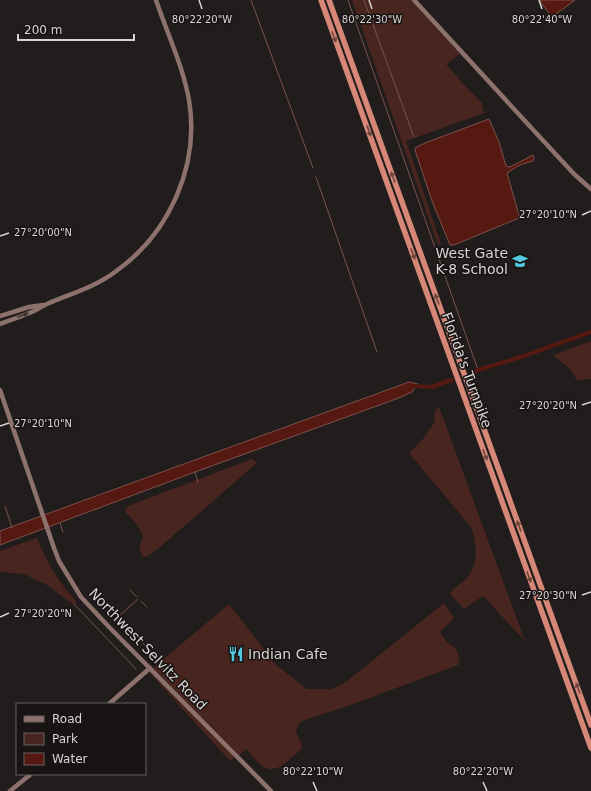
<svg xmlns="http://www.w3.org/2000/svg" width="591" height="791" viewBox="0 0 591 791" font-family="'DejaVu Sans',sans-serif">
<rect width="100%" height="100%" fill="#211d1c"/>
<g fill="#49251f">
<polygon points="352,0 411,0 460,54 446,64 464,85 482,103 484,113 406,141 441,244 438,245"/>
<polygon points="591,341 591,379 577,380 569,368 554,356 554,355"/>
<path d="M439 407 525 641 483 596 464 609 450 594C453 588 461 584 466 579 479 564 477 545 471 527L409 453 423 439 434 423 435 410Z"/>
<path d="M252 459 257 463 160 547 148 556 143 557 139 547 143 537C141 530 137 524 132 519 130 516 127 515 125 511L128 506Z"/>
<path d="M37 538C46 562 60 584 77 602L74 605 47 585 24 574 0 572V551Z"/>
<path d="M444 603 454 618 440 632 446 641 456 649 460 661 458 665 348 706 302 721 299 723 296 731 303 748C277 770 270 781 247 749L239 755 153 668 229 604 276 665 307 689H332L346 682Z"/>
<polygon points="150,671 235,757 230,761 149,672"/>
</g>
<g fill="#561911" stroke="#7d514c">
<polygon points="539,0 575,0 552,17"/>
<polygon points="489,119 499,142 506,166 509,167 512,166 533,155 534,157 533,161 520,165 507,173 519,215 519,218 454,245 450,245 432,201 415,150 415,148 425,143"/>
<polygon points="409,382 418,384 412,392 396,399 195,472 0,545 0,531"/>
</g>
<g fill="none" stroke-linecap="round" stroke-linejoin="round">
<g stroke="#7d514c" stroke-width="1">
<polyline points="251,0 313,168"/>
<polyline points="348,0 478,370"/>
<polyline points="364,0 414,137"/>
<polyline points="316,177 377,352"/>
<polyline points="195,472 198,482"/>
<polyline points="5,506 12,528"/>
<polyline points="60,523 63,532"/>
<polyline points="130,590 137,597"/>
<polyline points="93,591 155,656"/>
<polyline points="141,601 147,607"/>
<polyline points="74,604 136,669"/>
<polyline points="118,617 138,599"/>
</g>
<g stroke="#561911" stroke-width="4">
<polyline points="473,373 478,370 521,357 591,332"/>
<polyline points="413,386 431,387 452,380"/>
</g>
<g stroke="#8d716c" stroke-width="4.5">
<polyline points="414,0 525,121 574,174 591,189"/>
<polyline points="0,316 29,307 43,305"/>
<path d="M0 324C11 320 23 316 34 311 38 309 42 306 47 304 70 294 95 287 115 272 169 234 200 166 189 100 183 66 167 33 156 0"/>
<polyline points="0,390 54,548 59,561 81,597 109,627 271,791"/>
<polyline points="109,704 150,668"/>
<polyline points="10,791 31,774"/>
</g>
<g stroke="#d78778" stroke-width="5.5">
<polyline points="321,0 591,748"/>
<polyline points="329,0 591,725"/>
</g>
</g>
<defs><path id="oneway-solid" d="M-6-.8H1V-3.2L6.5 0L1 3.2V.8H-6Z"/></defs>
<g fill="#6e4840">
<use href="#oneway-solid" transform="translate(334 37) rotate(70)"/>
<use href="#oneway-solid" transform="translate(369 131) rotate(70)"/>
<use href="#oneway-solid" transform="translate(393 177) rotate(-110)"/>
<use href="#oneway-solid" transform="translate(413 254) rotate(70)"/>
<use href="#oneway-solid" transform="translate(437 299) rotate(-110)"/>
<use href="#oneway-solid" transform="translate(485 455) rotate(70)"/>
<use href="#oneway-solid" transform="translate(519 526) rotate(-110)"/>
<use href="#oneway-solid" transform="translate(529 577) rotate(70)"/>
<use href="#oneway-solid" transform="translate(578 688) rotate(-110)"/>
</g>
<use fill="#413532" href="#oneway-solid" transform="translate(23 315) rotate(-21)"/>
<path fill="none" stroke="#d8d5d5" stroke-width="1.5" d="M199 0 202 9M369 0 372 9M539 0 542 9M582 215 591 211M0 236 9 233M582 405 591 402M0 426 9 423M582 595 591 592M0 617 9 613M313 782 317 791M483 782 487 791"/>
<defs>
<symbol id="school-bare" viewBox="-9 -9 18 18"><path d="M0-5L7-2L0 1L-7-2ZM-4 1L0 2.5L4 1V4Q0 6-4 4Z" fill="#54cade" stroke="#181413" stroke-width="2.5" paint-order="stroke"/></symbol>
<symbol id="restaurant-bare" viewBox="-9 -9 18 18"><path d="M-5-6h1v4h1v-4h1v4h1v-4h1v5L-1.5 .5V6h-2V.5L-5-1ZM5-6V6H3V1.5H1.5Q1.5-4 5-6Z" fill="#54cade" stroke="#181413" stroke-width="2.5" paint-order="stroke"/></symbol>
</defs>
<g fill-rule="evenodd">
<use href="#school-bare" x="509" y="250" width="22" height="22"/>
<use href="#restaurant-bare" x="225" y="643" width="22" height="22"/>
</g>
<g text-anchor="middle" stroke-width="3" stroke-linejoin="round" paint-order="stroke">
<g font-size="14" fill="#d8d5d5" stroke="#181413" text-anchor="end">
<text x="508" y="258">West Gate<tspan x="508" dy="16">K-8 School</tspan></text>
<text x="248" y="659" text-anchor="start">Indian Cafe</text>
</g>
<g font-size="14" fill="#d8d5d5" stroke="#181413">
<text transform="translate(467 370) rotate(70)" y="5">Florida's Turnpike</text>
<text transform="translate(148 649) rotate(46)" y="5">Northwest Selvitz Road</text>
</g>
</g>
<g font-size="10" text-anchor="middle" fill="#d8d5d5" stroke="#181413" stroke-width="3" stroke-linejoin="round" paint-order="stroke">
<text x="202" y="23">80°22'20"W</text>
<text x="542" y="23">80°22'40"W</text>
<text x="372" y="23">80°22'30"W</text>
<text x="548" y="218">27°20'10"N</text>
<text x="43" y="236">27°20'00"N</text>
<text x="548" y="409">27°20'20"N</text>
<text x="43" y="427">27°20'10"N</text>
<text x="548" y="599">27°20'30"N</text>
<text x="43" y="617">27°20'20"N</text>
<text x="313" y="775">80°22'10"W</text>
<text x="483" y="775">80°22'20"W</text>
</g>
<rect x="16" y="703" width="130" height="72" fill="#181413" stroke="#656161"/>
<rect x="24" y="716" width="20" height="6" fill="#8d716c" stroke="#656161"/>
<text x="52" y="723" font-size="12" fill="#d8d5d5">Road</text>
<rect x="24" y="733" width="20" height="12" fill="#49251f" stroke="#656161"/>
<text x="52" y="743" font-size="12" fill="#d8d5d5">Park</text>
<rect x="24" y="753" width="20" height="12" fill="#561911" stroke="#656161"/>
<text x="52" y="763" font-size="12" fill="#d8d5d5">Water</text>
<path d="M18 34v6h116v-6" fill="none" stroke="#d8d5d5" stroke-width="2"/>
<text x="24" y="34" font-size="12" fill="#d8d5d5" stroke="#181413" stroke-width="3" paint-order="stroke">200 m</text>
</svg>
